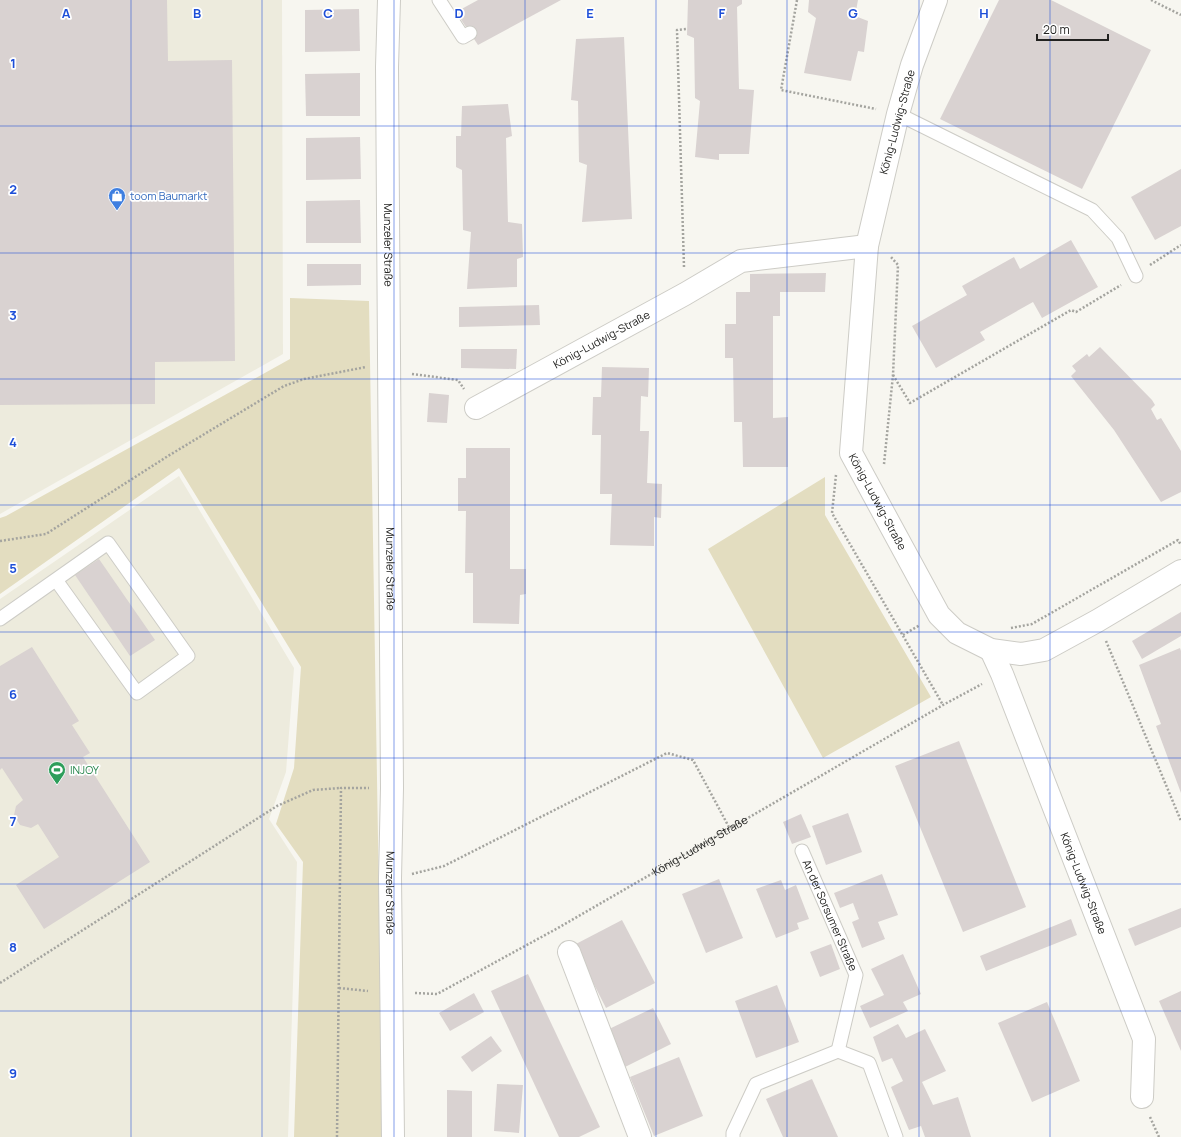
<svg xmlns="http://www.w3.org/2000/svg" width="1181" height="1137" viewBox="0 0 1181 1137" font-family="Manrope,sans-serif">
<rect width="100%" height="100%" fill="#f7f6f0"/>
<g fill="#edebdd">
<polygon points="0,0 282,0 283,354 0,514"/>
<polygon points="179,476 294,668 286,772 269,819 297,862 288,1137 0,1137 0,599"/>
</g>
<g fill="#e3ddc0">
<polygon points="290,298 369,301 383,1137 294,1137 303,862 276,824 294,768 301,667 179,468 0,594 0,518 6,516 290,359"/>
<polygon points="825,477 825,515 931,697 823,758 708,549"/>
</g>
<g fill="#d9d2d1">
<polygon points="0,0 167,0 168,61 232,60 235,361 155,362 155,404 0,405"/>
<polygon points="478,0 561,0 478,45 456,12"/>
<polygon points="688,0 742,0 742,4 737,7 739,89 754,90 749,154 719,154 719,160 695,157 700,101 695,98 694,38 687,35"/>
<polygon points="809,0 858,0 855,16 868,21 864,52 858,51 851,81 804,73 816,18 808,12"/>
<polygon points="999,0 1051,0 1151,50 1082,189 940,119"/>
<polygon points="359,9 360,51 305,52 305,10"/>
<polygon points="624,37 632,219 582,222 587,165 579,162 578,101 571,100 576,39"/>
<polygon points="360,73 360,116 306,116 305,74"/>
<polygon points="508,104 512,136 506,138 508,222 522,224 523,257 517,259 517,287 467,289 471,232 463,230 462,170 456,167 456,136 461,136 462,106"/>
<polygon points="360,137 361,179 306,180 306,138"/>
<polygon points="1181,169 1181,226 1155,240 1131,197"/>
<polygon points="360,200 361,243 306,243 306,201"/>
<polygon points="1071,240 1098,287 1042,318 1033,302 980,332 985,340 936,368 912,326 967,295 962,286 1014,257 1020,269"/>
<polygon points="307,264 361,264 361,285 307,286"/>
<polygon points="826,273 825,292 780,292 780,316 773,316 773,418 788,417 788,467 743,467 742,422 734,422 733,358 725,358 725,324 736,324 736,292 750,292 750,274"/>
<polygon points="539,305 540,325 459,327 459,307"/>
<polygon points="1100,347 1152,400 1155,405 1151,409 1157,420 1161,418 1181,451 1181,492 1161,502 1114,430 1071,376 1076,371 1072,366 1087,354 1089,357"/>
<polygon points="461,349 517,349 516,369 461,368"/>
<polygon points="602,367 649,368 648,397 641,396 640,431 649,431 647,483 662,484 661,518 654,517 654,546 610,545 612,494 600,494 601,435 592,435 593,397 601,397"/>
<polygon points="429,393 449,395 447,423 427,422"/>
<polygon points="466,448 510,448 510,569 526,569 526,594 520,595 519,624 473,623 473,573 465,573 466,511 458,511 458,478 466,478"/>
<polygon points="99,559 155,640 130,656 75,575"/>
<polygon points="1181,612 1181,636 1142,659 1132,641"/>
<polygon points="32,647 79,721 72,725 90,753 83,757 150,862 44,929 16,885 59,857 38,824 31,828 20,825 14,815 16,806 23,800 2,768 0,770 0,666"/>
<polygon points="1180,648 1181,651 1181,793 1156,726 1161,724 1139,665"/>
<polygon points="959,741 1026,907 963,932 895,766"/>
<polygon points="848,813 862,852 826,865 812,826"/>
<polygon points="801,814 811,837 792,844 783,822"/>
<polygon points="882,874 898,915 878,922 885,939 862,948 852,922 859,919 853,903 840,908 834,893"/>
<polygon points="719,879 743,938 706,953 682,894"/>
<polygon points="781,880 785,890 796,885 809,919 797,923 799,929 776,938 756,889"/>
<polygon points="1181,908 1181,927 1135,946 1128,929"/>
<polygon points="1071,919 1077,935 986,971 980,956"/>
<polygon points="622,920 655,983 606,1008 574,945"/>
<polygon points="831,944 840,969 820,977 810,952"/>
<polygon points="903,954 921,994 903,1002 908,1011 870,1028 860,1006 884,995 871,969"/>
<polygon points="528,974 600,1127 579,1137 559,1137 491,991"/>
<polygon points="777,985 799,1042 756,1058 735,1001"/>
<polygon points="1181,991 1181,1051 1159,1001"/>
<polygon points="474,993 484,1012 450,1031 439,1013"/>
<polygon points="1047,1002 1080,1081 1032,1102 998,1023"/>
<polygon points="653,1008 671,1044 625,1067 607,1030"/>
<polygon points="898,1024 906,1038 925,1029 946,1071 922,1082 933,1105 958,1097 971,1137 925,1137 921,1126 909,1130 891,1087 903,1081 892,1058 882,1062 873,1037"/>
<polygon points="491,1036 502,1051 472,1072 461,1057"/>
<polygon points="679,1057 703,1116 654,1136 630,1077"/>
<polygon points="812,1079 838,1137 783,1137 766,1099"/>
<polygon points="497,1084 523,1085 519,1133 494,1131"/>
<polygon points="447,1090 472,1091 472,1137 447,1137"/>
</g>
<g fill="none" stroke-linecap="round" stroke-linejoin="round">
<defs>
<g id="service">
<polyline points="439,0 463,37 470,33"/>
<polyline points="898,114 1092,210 1118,238 1136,276"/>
<polyline points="0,619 108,543 188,656 137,693 56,580"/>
<path id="s2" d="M802 851 856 975 838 1051"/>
<polyline points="733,1137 733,1133 756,1084 838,1051 869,1063 896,1137"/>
</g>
<g id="minor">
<path id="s3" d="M389 0 387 67 392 788 390 878 393 1137"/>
<path id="s4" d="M936 0 912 65 898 114 867 246 851 453 939 615 957 633 991 650 1021 654 1044 650 1097 621 1181 571"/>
<path id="s5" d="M476 408 685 294 741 261 867 246"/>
<path id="s6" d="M991 650 1002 674 1144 1039 1142 1097"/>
<polyline points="569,952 640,1137"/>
</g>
</defs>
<use href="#service" stroke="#cdccc6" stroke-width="15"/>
<use href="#minor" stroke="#cdccc6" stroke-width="24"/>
<g stroke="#a4a49f" stroke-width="2.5" stroke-dasharray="2 2" stroke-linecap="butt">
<polyline points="797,0 781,90 876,109"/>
<polyline points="1151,0 1181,15"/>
<polyline points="1150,265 1181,245"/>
<polyline points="684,267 677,30 687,29"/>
<polyline points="412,374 458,380 464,389"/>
<polyline points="893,375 910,403 1071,310 1076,312 1121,285"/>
<polyline points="884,464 893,375 898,265 890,256"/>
<polyline points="836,475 832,513 943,705"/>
<polyline points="0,541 46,534 168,456 284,386 304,379 366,367"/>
<polyline points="1011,628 1032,624 1178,540 1181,545"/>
<polyline points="903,635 920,625"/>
<polyline points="1106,641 1181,821"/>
<polyline points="412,874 444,866 667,753 693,760 730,829"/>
<polyline points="0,983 277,806 313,790 340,788"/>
<polyline points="339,988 368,991"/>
<path id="s1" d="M415 993 437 994 558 928 943 705 982 684"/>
<polyline points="1150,1117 1159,1137"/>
<polyline points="337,1137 341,788 369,788"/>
</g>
<use href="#service" stroke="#fff" stroke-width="13"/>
<use href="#minor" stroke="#fff" stroke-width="22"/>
</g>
<path fill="none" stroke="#1d4ed8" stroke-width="1" stroke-opacity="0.55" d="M131 0V1137M262 0V1137M394 0V1137M525 0V1137M656 0V1137M787 0V1137M919 0V1137M1050 0V1137M0 126H1181M0 253H1181M0 379H1181M0 505H1181M0 632H1181M0 758H1181M0 884H1181M0 1011H1181"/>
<defs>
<symbol id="shop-pin" viewBox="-11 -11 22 30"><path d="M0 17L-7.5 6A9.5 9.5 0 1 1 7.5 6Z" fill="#3f7fe0" stroke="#fff"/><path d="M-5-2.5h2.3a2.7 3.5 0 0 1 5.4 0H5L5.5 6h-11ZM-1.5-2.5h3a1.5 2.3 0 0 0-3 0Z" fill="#fff"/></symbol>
<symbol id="stadium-pin" viewBox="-11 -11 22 30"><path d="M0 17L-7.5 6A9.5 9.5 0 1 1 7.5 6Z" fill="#2e9e5b" stroke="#fff"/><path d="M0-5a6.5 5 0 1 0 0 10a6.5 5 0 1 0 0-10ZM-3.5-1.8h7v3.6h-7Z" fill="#fff"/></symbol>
</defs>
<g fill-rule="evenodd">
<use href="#shop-pin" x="107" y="186" width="20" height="27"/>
<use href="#stadium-pin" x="47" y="760" width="20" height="27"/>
</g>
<g text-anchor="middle" stroke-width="3.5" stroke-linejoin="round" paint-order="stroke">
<g font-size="11" fill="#222220" stroke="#fff">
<text transform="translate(897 122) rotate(-75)" y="4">König-Ludwig-Straße</text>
<text dy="4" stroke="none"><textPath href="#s3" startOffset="245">Munzeler Straße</textPath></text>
<text dy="4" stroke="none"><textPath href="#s5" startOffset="143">König-Ludwig-Straße</textPath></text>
<text dy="4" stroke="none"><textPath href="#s4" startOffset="519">König-Ludwig-Straße</textPath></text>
<text dy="4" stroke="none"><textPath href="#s3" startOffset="569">Munzeler Straße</textPath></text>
<text dy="4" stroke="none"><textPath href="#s1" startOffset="324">König-Ludwig-Straße</textPath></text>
<text dy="4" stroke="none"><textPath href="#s6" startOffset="251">König-Ludwig-Straße</textPath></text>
<text dy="4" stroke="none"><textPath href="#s3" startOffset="893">Munzeler Straße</textPath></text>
<text dy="4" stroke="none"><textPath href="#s2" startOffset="70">An der Sorsumer Straße</textPath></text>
</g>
<g font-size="11" fill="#366cbe" stroke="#fff" text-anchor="start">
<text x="130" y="200">toom Baumarkt</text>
</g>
<g font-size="11" fill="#27864d" stroke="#fff" text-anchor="start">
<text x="70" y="774">INJOY</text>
</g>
</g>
<g font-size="13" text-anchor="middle" font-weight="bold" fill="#1d4ed8" stroke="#fff" stroke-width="3.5" stroke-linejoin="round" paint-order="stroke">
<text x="66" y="18">A</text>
<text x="197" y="18">B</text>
<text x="328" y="18">C</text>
<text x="459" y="18">D</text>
<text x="590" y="18">E</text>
<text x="722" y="18">F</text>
<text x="853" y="18">G</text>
<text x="984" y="18">H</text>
<text x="13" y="68">1</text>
<text x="13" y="194">2</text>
<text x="13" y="320">3</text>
<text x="13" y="447">4</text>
<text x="13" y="573">5</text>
<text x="13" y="699">6</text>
<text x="13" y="826">7</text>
<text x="13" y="952">8</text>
<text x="13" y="1078">9</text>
</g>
<path d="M1037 34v6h71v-6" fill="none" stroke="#222220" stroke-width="2"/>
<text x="1043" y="34" font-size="12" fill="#222220" stroke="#ffffff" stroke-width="3" paint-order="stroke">20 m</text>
</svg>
